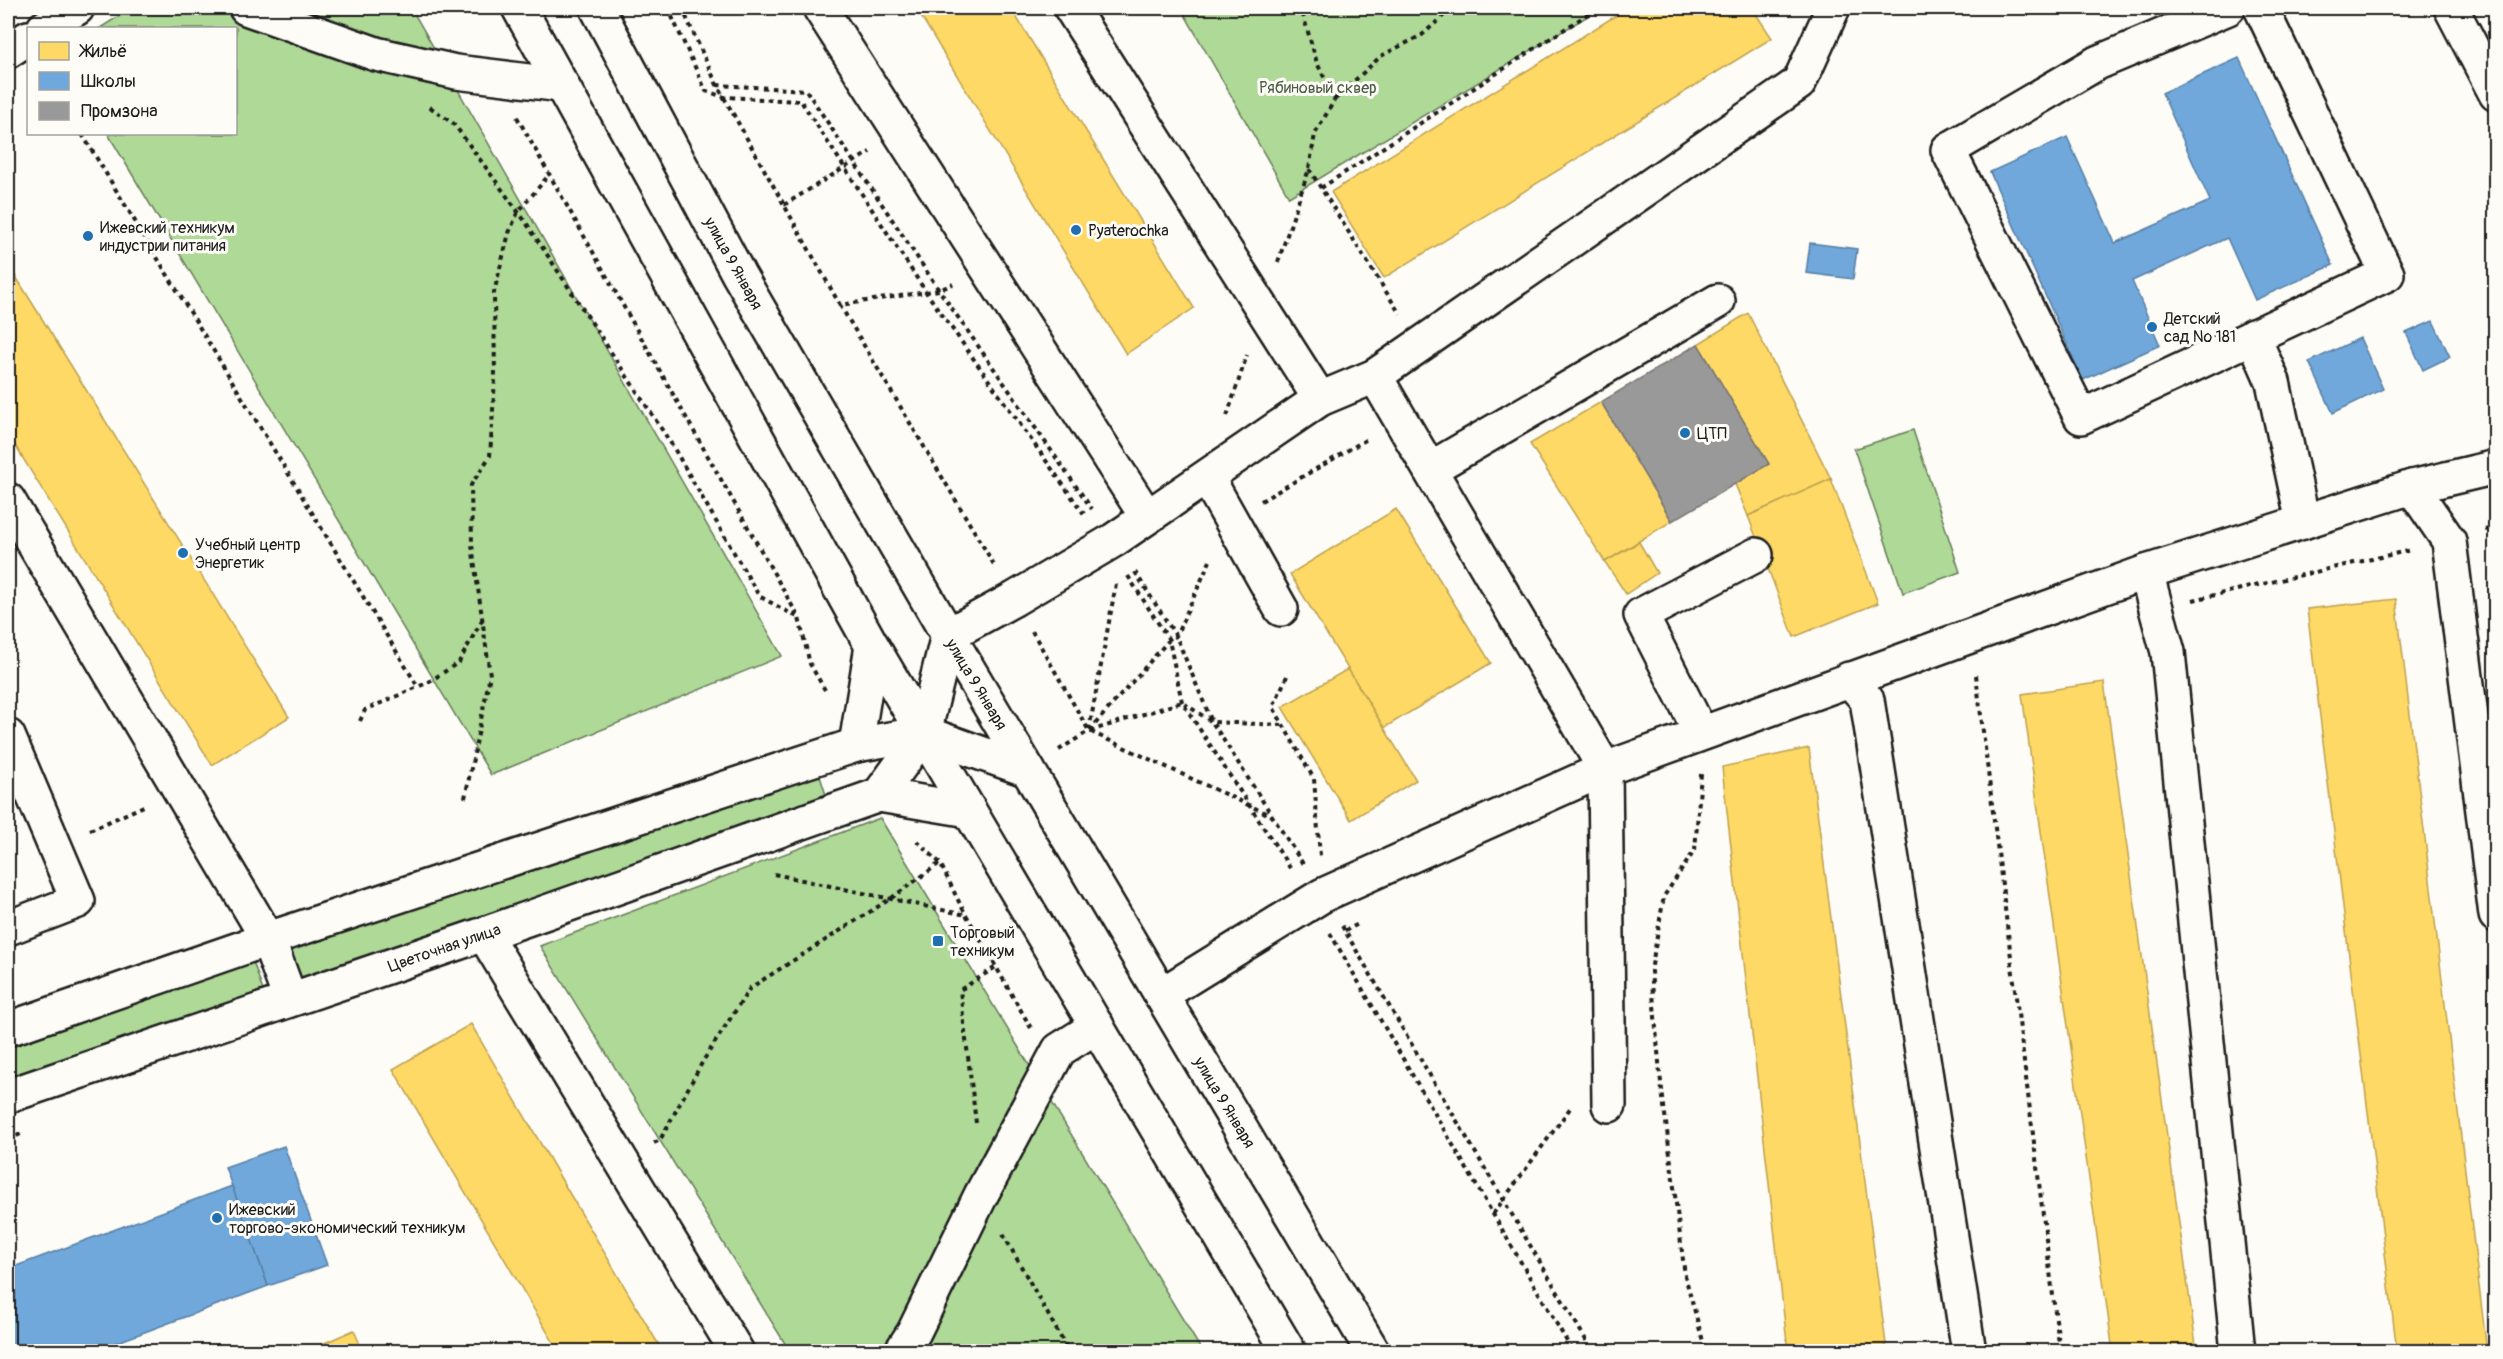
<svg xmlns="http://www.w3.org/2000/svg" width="2503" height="1359" viewBox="0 0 2503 1359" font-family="Pangolin,sans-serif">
<rect width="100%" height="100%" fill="#fdfcf7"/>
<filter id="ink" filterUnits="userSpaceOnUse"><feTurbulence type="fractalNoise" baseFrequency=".0167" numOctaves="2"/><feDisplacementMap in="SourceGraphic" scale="12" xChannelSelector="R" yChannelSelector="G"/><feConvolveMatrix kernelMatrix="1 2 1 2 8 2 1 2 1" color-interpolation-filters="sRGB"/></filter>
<g filter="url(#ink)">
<g fill="#afd997" stroke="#667a5a" stroke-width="1.5">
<polygon points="132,8 411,8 782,656 491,775 108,134 236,134 236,28 100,28"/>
<polygon points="1181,8 1601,8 1289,197"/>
<polygon points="1913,430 1960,572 1903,593 1854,449"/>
<polygon points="817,767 828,801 300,982 289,947"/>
<polygon points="880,818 1202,1351 788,1351 789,1350 540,946"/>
<polygon points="252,958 264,994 8,1082 8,1043"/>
</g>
<g fill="#ffd966" stroke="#bba050" stroke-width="1.5">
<polygon points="916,8 1011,8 1194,308 1126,354"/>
<polygon points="1628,8 1752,8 1772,38 1384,278 1331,192"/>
<polygon points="8,264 289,717 212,765 8,434"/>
<polygon points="1748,313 1831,479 1748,516 1735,484 1769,464 1698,344"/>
<polygon points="1601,402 1672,521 1605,562 1530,444"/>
<polygon points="1831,479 1878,603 1794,637 1748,516"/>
<polygon points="1396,509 1491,663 1384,728 1290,574"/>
<polygon points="1639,542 1657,573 1626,594 1605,562"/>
<polygon points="2396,599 2487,1352 2397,1352 2307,609"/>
<polygon points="1348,669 1416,780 1351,820 1282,707"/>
<polygon points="2104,682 2197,1352 2113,1352 2022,694"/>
<polygon points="1809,748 1887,1352 1788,1352 1722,767"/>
<polygon points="471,1024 571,1196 663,1352 559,1352 393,1069"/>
<polygon points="354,1330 363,1352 304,1352"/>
</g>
<g fill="#6fa8dc" stroke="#567ea2" stroke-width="1.5">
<polygon points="2239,58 2333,265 2255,300 2227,238 2132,281 2160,345 2083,380 1990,172 2067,137 2115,243 2210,201 2162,93"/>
<polygon points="1810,243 1857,249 1853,279 1806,273"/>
<polygon points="2433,321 2450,357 2423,370 2406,333"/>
<polygon points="2360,338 2383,389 2333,413 2309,362"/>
<polygon points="284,1146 327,1265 268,1286 225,1167"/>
<polygon points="232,1186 268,1286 91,1352 9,1352 8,1269"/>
</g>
<polygon fill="#999" stroke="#747474" stroke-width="1.5" points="1698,344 1769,464 1672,521 1601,402"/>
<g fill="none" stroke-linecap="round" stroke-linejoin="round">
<defs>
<g id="minor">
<polyline points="246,8 376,54 456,72 562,85"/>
<polyline points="820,8 1147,517"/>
<polyline points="1071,8 1320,399"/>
<polyline points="2228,8 2097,63 1948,150 2081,417 2387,274 2261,8"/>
<polyline points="2451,8 2496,94"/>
<polyline points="44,28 77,8"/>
<polyline points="8,51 28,38"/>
<polyline points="2253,336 2273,382 2303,522"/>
<polyline points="1375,376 1605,769 1609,1105"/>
<polyline points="1430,469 1718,301"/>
<polyline points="1207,477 1281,609"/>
<polyline points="2412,487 2449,541 2496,915"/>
<polyline points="8,500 268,939 290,999"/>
<polyline points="2146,572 2168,652 2238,1352"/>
<polyline points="1849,679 1867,700 1969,1352"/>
<polyline points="1701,733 1641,615 1756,555"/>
<polyline points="8,736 78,901 8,928"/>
<polyline points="856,745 872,646"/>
<polyline points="879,795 924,733 948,635 1014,599 1114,540 1320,399 1375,376 1799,83 1833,8"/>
<polyline points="484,934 737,1352"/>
<polyline points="1161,995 1323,895 1605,769 2146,572 2412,487 2496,467"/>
<polyline points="8,1029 268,939 856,745 924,733 1028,770"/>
<polyline points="8,1096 484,934 879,795 969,810"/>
<polyline points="901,1352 914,1332 981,1195 1059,1050 1097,1026"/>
</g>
<g id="major">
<polyline points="519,8 872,646 1289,1352"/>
<polyline points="597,8 739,275 948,635 1373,1352"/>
</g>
</defs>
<use href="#minor" stroke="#1c1c1c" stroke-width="38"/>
<use href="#major" stroke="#1c1c1c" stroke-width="38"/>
<g stroke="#1c1c1c" stroke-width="4" stroke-dasharray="4.5 4.5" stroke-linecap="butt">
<polyline points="668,8 706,91 724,97 801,101 926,292 1084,514"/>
<polyline points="682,8 717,85 840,305 939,290 953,284"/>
<polyline points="717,85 806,90 939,290 1092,509"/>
<polyline points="1335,99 1381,56 1422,35 1452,8"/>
<polyline points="430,107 454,124 525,221 672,445 759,596 799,618"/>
<polyline points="517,117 799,618 810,664 825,690"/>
<polyline points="82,134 418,687"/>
<polyline points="1309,169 1400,314"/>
<polyline points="1321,188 1597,8"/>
<polyline points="784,205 870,152"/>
<polyline points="1278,262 1309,169 1315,134 1335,99 1317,63 1301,8"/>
<polyline points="840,305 996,568"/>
<polyline points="1227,416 1247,355"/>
<polyline points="1261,501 1369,438"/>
<polyline points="2485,530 2496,527"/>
<polyline points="1135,572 1176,636 1212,722 1303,864"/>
<polyline points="1128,576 1169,640 1182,702 1292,871"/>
<polyline points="2193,600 2411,550"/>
<polyline points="1032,631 1089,731 1272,816"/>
<polyline points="1976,675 2060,1352"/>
<polyline points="1287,676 1273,707 1314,779 1320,856"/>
<polyline points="360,721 365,710 429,682 459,662 482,620"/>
<polyline points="1089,730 1116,584"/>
<polyline points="1090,731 1182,702 1212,722 1282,725"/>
<polyline points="1059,750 1089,731 1169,640 1176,636 1210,561"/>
<polyline points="1701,774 1695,850 1664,896 1651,971 1660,1074 1685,1276 1706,1352"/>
<polyline points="465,798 490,675 472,545 471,485 490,456 495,379 494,292 509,233 518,212 549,175"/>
<polyline points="90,830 146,805"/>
<polyline points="917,841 940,863 960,904 1031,1028"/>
<polyline points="774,874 966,915"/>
<polyline points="1342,926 1593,1352"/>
<polyline points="1345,931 1360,923"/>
<polyline points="1330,933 1573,1352"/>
<polyline points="976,1123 960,990 996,967"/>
<polyline points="8,1139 21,1134"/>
<polyline points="654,1143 660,1140 703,1061 750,988 890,899 940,863"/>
<polyline points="1493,1214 1571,1107"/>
<polyline points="1003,1234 1069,1352"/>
</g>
<use href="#minor" stroke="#fdfcf7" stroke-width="33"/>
<use href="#major" stroke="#fdfcf7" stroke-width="33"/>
</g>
</g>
<g fill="#1f6fb2" stroke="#fdfcf7" stroke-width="2">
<circle cx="1076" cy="230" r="6"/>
<circle cx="88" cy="236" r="6"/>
<circle cx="2152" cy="327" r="6"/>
<circle cx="1685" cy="433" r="6"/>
<circle cx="183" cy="553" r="6"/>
<rect x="932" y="935" width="12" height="12" rx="3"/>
<circle cx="217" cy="1218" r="6"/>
</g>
<g text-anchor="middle" stroke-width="6" stroke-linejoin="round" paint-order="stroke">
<g font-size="16" fill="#4f5e47" stroke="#fdfcf7">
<text x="1318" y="93">Рябиновый сквер</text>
</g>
<g font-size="16" fill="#1c1c1c" stroke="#fdfcf7" text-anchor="start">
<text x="100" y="233">Ижевский техникум<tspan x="100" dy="18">индустрии питания</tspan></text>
<text x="1088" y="236">Pyaterochka</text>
<text x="2164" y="324">Детский<tspan x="2164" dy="18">сад № 181</tspan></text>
<text x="1697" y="439">ЦТП</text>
<text x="195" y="550">Учебный центр<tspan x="195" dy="18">Энергетик</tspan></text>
<text x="950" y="938">Торговый<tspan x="950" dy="18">техникум</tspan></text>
<text x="229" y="1215">Ижевский<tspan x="229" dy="18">торгово-экономический техникум</tspan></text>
</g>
<g font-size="16" fill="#1c1c1c" stroke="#fdfcf7">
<text transform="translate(734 263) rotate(61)" y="6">улица 9 Января</text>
<text transform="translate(977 684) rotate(59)" y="6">улица 9 Января</text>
<text transform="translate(444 947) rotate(-19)" y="6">Цветочная улица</text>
<text transform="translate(1225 1102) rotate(59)" y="6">улица 9 Января</text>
</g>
</g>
<rect width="2503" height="1359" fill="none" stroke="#fdfcf7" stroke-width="30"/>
<rect x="15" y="15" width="2473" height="1329" fill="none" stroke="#1c1c1c" stroke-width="2" filter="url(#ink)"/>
<rect x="27" y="27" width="210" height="108" fill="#fdfcf7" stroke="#a3a29f" stroke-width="1.5"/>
<rect x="39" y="42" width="30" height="18" fill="#ffd966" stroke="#a3a29f" stroke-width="1.5"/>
<text x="81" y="57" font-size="18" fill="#1c1c1c">Жильё</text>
<rect x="39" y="72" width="30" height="18" fill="#6fa8dc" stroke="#a3a29f" stroke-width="1.5"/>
<text x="81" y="87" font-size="18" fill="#1c1c1c">Школы</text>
<rect x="39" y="102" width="30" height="18" fill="#999999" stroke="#a3a29f" stroke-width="1.5"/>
<text x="81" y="117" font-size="18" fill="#1c1c1c">Промзона</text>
</svg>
